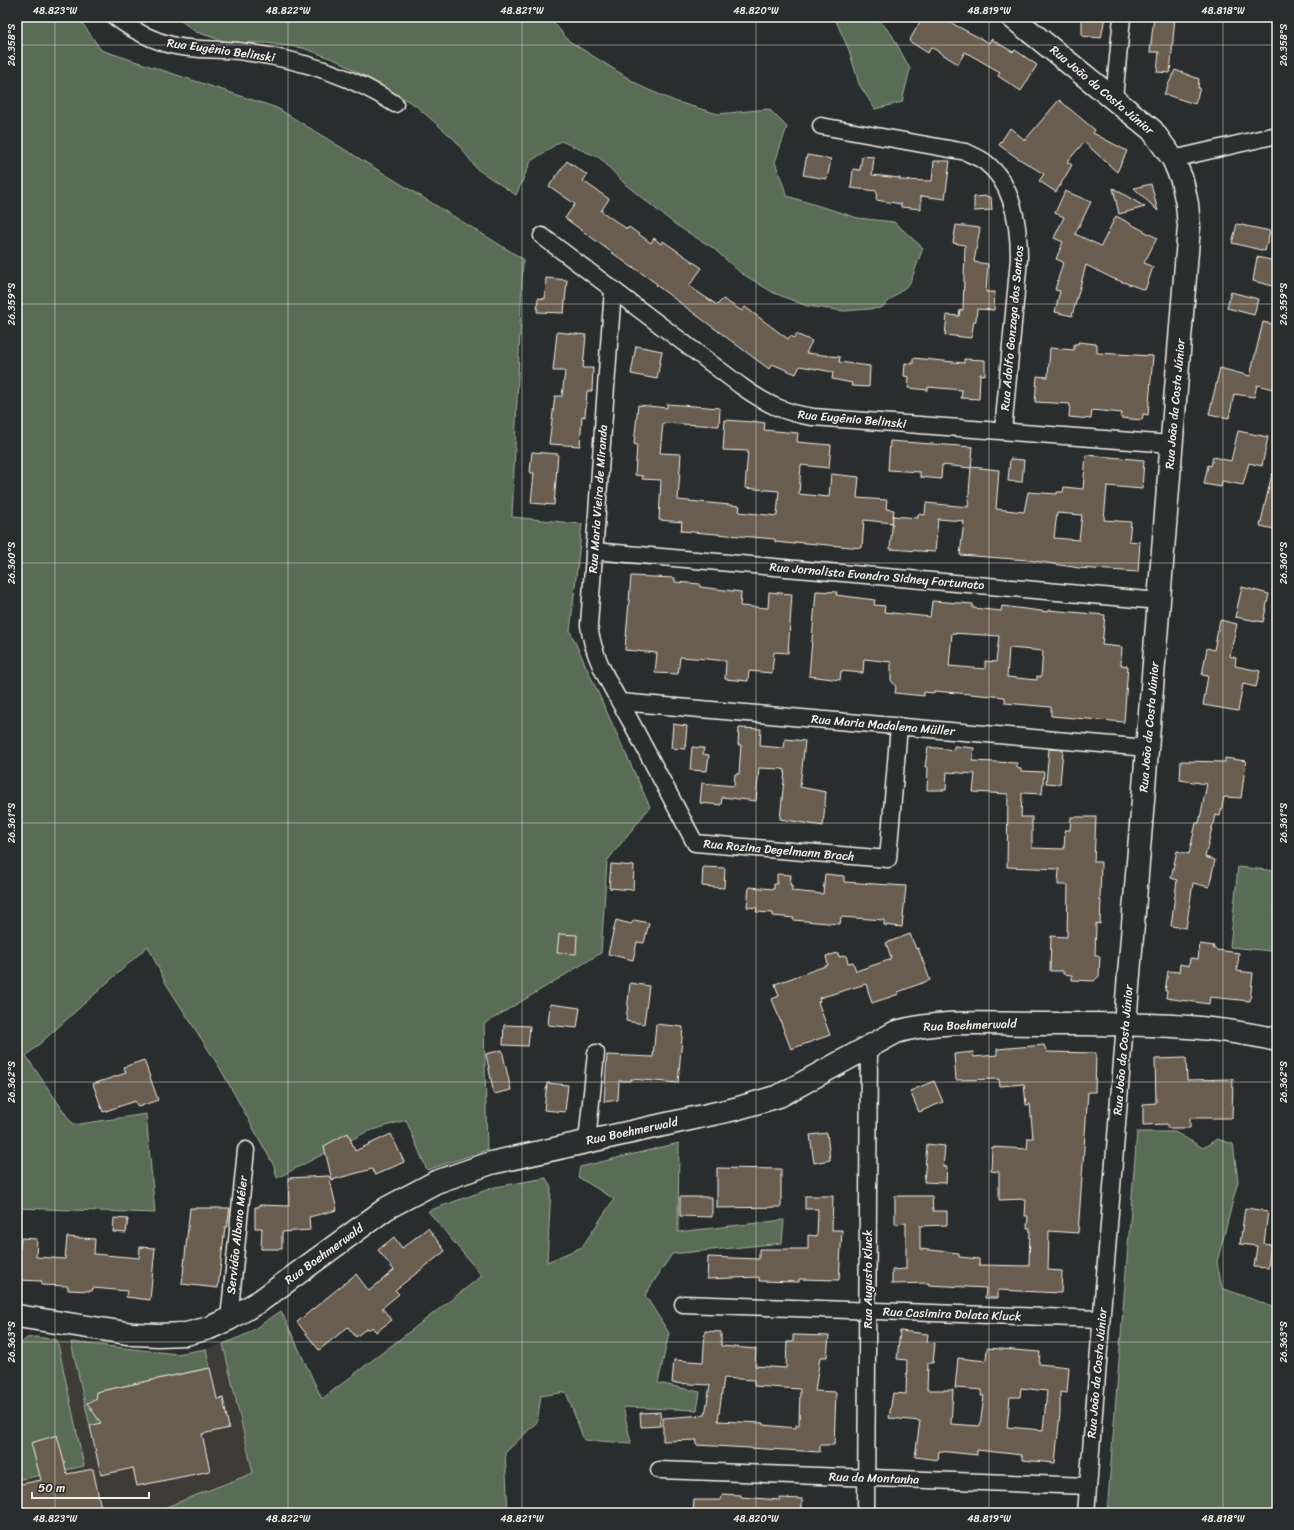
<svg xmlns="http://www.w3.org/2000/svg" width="1294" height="1530" viewBox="0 0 1294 1530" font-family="Sriracha,sans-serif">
<rect width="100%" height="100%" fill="#2a2d2e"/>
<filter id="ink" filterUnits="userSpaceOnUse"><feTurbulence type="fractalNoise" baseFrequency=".025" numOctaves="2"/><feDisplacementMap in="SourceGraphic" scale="8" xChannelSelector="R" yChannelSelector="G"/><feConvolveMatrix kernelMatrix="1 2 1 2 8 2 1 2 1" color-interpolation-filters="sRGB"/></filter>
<g filter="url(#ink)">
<polygon fill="#3d3b38" points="36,1337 149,1352 177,1354 192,1353 223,1344 253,1473 151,1513 17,1513 17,1347 27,1338"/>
<g fill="#586c57" stroke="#a6aea0">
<polygon points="17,17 78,17 101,50 277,108 523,259 512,517 582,524 570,631 650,807 607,861 601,953 484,1024 487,1150 427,1170 406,1120 366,1132 277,1178 274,1166 220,1068 165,982 148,946 26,1056 73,1125 146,1114 155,1213 17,1208"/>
<polygon points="176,17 549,17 569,41 644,88 677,102 718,114 769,109 787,127 775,162 787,196 858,218 894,222 923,248 910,283 881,308 844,311 807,306 774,293 741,273 713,248 676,225 626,185 600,158 561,141 531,161 516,195 477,169 455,140 415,105 338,61 303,48 266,43 230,43 196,32"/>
<polygon points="834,17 877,17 892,35 910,69 902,102 875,109 859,84 849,50"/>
<polygon points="1238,867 1277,871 1271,951 1230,947"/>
<polygon points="1137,1132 1175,1132 1203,1148 1217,1139 1233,1144 1238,1181 1217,1262 1222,1288 1273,1307 1277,1307 1277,1513 1107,1513"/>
<polygon points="679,1143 678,1232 784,1220 782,1243 672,1254 645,1295 669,1333 658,1383 700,1392 697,1410 623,1407 631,1443 584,1440 566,1392 541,1396 537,1422 505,1453 508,1513 151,1513 253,1473 223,1344 247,1334 281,1311 322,1399 482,1276 428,1211 495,1187 546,1178 551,1188 547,1262 582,1247 614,1199 578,1177 580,1167"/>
<polygon points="36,1337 57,1340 84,1466 17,1480 17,1347 27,1338"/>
<polygon points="71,1342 177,1354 206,1349 210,1368 96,1392 103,1423 90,1426"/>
</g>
<g fill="#695d50" stroke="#f4f1e8" fill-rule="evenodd">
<polygon points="923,17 940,17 989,43 991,39 1013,52 1015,50 1037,65 1021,91 998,76 1000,72 965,52 958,64 931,47 928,53 909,41"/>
<polygon points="1082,17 1105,17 1101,38 1082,36"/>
<polygon points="1154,17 1175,17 1170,73 1157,72 1159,52 1150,52"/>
<polygon points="1175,70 1199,79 1198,88 1200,88 1195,104 1164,94"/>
<polygon points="1059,100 1095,130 1093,133 1127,151 1117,172 1084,142 1067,162 1072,165 1056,192 1039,181 1044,174 1016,157 999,145 1010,128 1025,140"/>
<polygon points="807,155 831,159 827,179 803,175"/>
<polygon points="862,156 874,157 872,175 900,178 900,180 932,181 934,161 950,161 945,199 921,196 921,209 901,207 901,204 876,200 877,191 851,188 853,169 860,170"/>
<polygon points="567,161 587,175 583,181 609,199 601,211 627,229 629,227 651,243 654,238 661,244 663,241 702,268 689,286 717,305 723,299 742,311 745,307 788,339 790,336 795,338 796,334 812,341 806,353 840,357 839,362 870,366 869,387 851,386 852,383 832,379 833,372 800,366 796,374 772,364 769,369 683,305 656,285 657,284 633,267 633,268 565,218 575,204 549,186"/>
<polygon points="1151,184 1158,211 1134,188"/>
<polygon points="1113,188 1145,207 1119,214"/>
<polygon points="1065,191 1091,202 1075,234 1101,246 1116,216 1157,238 1144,263 1153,267 1145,290 1112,278 1086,265 1072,316 1055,312 1060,291 1055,290 1063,262 1056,259 1063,242 1054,238 1064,217 1055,213"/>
<polygon points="987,196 987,197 991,197 992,210 974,211 974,197"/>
<polygon points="1237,224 1270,231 1265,251 1232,243"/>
<polygon points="956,225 980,228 974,262 988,264 986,292 995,292 994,310 977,309 976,321 974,321 971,338 945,335 947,315 959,316 960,310 963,310 965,245 953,243"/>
<polygon points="1257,257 1275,261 1274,265 1277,266 1277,287 1253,281"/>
<polygon points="546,278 567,280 564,313 537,312 538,298 545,299"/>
<polygon points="1231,292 1258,299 1254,315 1227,308"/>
<polygon points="1263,322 1277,325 1277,390 1257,385 1254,397 1234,394 1229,418 1209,414 1220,368 1250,376"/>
<polygon points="557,332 586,335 583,368 593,368 592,391 587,391 585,417 582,416 580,446 549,444 555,396 562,396 565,371 553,371"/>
<polygon points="1078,342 1097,344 1097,353 1153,356 1148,415 1143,414 1142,420 1121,418 1122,413 1092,410 1091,419 1069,417 1070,404 1035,402 1037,376 1048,377 1050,348 1074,350 1074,344 1078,344"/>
<polygon points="636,346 662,351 657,379 631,374"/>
<polygon points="913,358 964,363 964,359 985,360 985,375 980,374 979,399 961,398 962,390 928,387 928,390 908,388 909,377 904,376 905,363 913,364"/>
<polygon points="667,404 720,408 719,426 663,423 660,453 681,454 678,500 740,506 739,512 777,516 779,491 745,488 748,451 723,450 725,420 752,422 752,421 765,423 764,430 798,433 797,442 831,445 829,468 801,465 799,494 829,497 831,474 859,477 857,498 887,500 886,509 894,510 892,523 864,520 862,548 795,542 795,544 775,542 775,539 681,531 682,522 659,520 661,480 642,479 643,476 635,475 637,445 634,444 638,405 667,408"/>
<polygon points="1238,431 1268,437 1262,466 1249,463 1243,485 1222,481 1221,487 1204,484 1208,465 1211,466 1213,457 1231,461"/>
<polygon points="890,441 973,447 971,468 942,465 941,479 920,477 920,472 888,470"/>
<polygon points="532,452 558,454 554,505 531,503 534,473 530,473"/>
<path d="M1086 455 1144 460 1142 489 1107 486 1104 520 1131 522 1129 541 1140 542 1138 572 1079 568 1028 560 960 555 964 521 938 519 935 552 890 549 893 516 918 518V514L925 515 926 503 968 507 971 467 999 470 996 509 1024 512 1028 492 1057 494V492H1063L1064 487 1083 489ZM1057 513 1082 515 1079 540 1054 538Z"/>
<polygon points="1010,459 1024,460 1022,482 1008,481"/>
<polygon points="1272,474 1277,475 1277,514 1274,529 1260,526"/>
<polygon points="631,576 675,578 675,582 700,584 700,587 741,592 740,606 768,608 769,592 792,594 788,653 774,652 772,673 749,671 748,681 725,679 726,661 708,659 680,657 678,674 655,673 657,653 625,650"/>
<polygon points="1242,587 1269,594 1263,622 1235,617"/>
<path d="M816 591 837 592 836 595 875 600 874 605 885 606 884 612 930 617 932 601 973 604V608L1001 611 1002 606 1048 612V610L1105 615 1102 645 1122 647 1121 665 1128 666 1124 722 1051 716V707L1005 703V697L934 691V693L924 692V696L895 693 896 687 891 680V662L864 659 863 673 841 671 840 680 809 676ZM952 633 999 636 996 662 985 661V669L949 666ZM1009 648 1043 651 1041 677 1037 676V680L1007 677Z"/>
<polygon points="1220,620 1237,624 1230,656 1236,658 1235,666 1260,671 1256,687 1243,684 1238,711 1203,705 1208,676 1202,675 1207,648 1214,650"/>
<polygon points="673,724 687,726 685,749 671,748"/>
<polygon points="739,728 761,729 760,746 784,748 785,739 805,741 800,787 826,792 823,826 780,819 785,770 782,769 759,768 756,801 722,797 721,805 700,803 702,783 734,786 735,774 739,774 741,745 738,745"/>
<polygon points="954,746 974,748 972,761 1017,763 1017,768 1021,769 1021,771 1044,772 1042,794 1022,793 1021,817 1032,817 1032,848 1064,849 1065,830 1070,830 1071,817 1096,817 1094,862 1101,862 1100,900 1101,900 1100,924 1096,923 1095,956 1100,956 1099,976 1094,981 1072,980 1072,975 1063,974 1063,971 1050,971 1051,936 1067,937 1068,885 1058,885 1059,869 1007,867 1008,794 973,792 975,774 947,772 946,790 927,790 928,767 925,767 928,747 954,750"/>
<polygon points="692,747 704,748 703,754 709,755 707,771 690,770"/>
<polygon points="1049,749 1063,750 1060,784 1046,783"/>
<polygon points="1225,758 1246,761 1241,798 1224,797 1220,816 1215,815 1205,857 1215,860 1209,887 1193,883 1186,928 1171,926 1177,880 1171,878 1177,851 1189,854 1196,823 1199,823 1207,784 1180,780 1181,761 1225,762"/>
<polygon points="611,864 634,866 633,890 609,888"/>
<polygon points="703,867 725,868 724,888 702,886"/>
<polygon points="777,874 791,875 790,885 792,885 792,891 823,894 825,874 844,876 844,882 906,886 902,927 884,925 884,920 841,917 840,924 793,920 794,918 773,916 773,913 756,912 757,908 747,907 749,887 774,889 774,884 777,884"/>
<polygon points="616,920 631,924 634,920 649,923 644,943 637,942 633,960 608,954"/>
<polygon points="559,934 577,935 576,954 557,953"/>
<polygon points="910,934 916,949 918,948 930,980 898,992 899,994 872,1003 866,984 819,998 820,1001 818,1002 830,1035 791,1049 772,999 779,996 775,984 828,965 826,956 838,953 839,957 846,955 848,963 853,962 856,971 889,960 891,957 886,943"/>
<polygon points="1200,944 1214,946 1213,948 1217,950 1239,953 1237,971 1253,973 1250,1001 1210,997 1209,1004 1166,998 1167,991 1165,991 1168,971 1179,972 1180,964 1189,966 1190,958 1198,959"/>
<polygon points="630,983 649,986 644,1024 626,1021"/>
<polygon points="550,1004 580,1008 577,1028 548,1025"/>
<polygon points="656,1024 683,1027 678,1083 631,1079 630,1081 619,1081 618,1100 604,1102 607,1055 653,1057"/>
<polygon points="504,1025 530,1026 528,1046 503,1045"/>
<polygon points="1044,1045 1047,1052 1096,1053 1095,1092 1088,1092 1078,1233 1049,1231 1048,1270 1062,1271 1061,1293 998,1290 998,1298 985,1298 986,1288 928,1285 929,1283 892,1284 892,1270 906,1269 906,1223 895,1224 895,1196 932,1196 933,1211 947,1211 947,1225 920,1226 920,1249 959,1253 959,1257 979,1259 979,1265 1029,1266 1030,1228 1027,1228 1028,1216 1025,1216 1026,1199 999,1200 999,1172 991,1171 992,1147 1027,1149 1028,1138 1033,1138 1030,1104 1026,1105 1024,1084 1000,1086 999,1079 956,1080 954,1054 973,1052 974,1057 997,1055 997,1049"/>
<polygon points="502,1050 511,1090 494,1094 486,1054"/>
<polygon points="1186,1058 1187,1080 1233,1079 1232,1118 1190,1118 1190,1128 1167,1128 1167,1124 1143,1125 1143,1104 1156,1103 1155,1059"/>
<polygon points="144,1060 158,1100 138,1107 135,1101 103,1112 93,1084 126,1073 124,1067"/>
<polygon points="934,1081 943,1102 919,1112 910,1091"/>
<polygon points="547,1083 568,1085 565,1112 544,1110"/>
<polygon points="348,1133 355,1151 391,1134 404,1162 375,1175 372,1169 332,1180 324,1146"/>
<polygon points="827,1133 830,1160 814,1163 810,1135"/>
<polygon points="927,1144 945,1146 943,1167 947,1167 946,1183 924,1182"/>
<polygon points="717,1168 781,1169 781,1207 717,1208"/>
<polygon points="329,1176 337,1210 309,1217 310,1230 282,1232 282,1249 261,1249 262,1228 255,1228 255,1207 259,1207 259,1205 289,1206 288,1178"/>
<polygon points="805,1196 833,1196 832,1230 842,1230 839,1280 799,1279 799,1282 759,1281 759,1277 707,1279 708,1257 759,1259 759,1249 808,1249 808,1235 817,1236 818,1209 805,1209"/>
<polygon points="680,1197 712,1197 712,1217 680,1216"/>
<polygon points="190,1208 230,1208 227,1227 225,1227 218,1288 182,1284"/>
<polygon points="1245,1208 1268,1211 1264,1244 1271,1245 1268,1268 1254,1267 1257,1246 1240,1244"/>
<polygon points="114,1218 128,1219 126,1233 113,1232"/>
<polygon points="428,1228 445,1251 395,1290 399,1294 382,1308 392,1320 376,1332 372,1327 369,1330 367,1328 356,1337 348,1327 319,1350 297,1322 356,1274 369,1291 394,1270 378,1250 394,1237 402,1248"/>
<polygon points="67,1237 95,1239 94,1254 139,1258 140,1247 155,1248 150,1300 126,1297 127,1291 93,1288 92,1291 68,1290 68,1286 41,1285 42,1281 17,1280 17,1249 20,1249 21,1238 37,1239 36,1257 65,1259"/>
<path d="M705 1331 721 1332V1346L756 1349 755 1366 786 1368 787 1342H793V1335L829 1336 827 1357H820L815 1391 836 1392 834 1445H820V1452L696 1445 697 1440 663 1441V1418L705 1415 710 1385 672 1383 674 1360 703 1362ZM724 1378 754 1380V1386L800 1389 799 1425H796V1428L763 1425V1423L718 1421Z"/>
<path d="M900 1331 928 1334 927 1342 935 1343 933 1363H928L927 1390H953L951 1424 980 1426 984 1396H981L982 1390 955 1388 958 1358 986 1361 987 1348 1040 1352 1039 1364 1069 1367 1067 1393 1060 1392V1413L1055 1463 1022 1460V1455L977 1450V1455L939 1451 938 1460 915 1457 920 1421 889 1418 893 1393 906 1394 907 1360 897 1359ZM1021 1388 1047 1391 1043 1430 1007 1427 1010 1397H1020Z"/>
<polygon points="210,1368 217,1399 223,1398 229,1428 202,1434 210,1471 137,1486 133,1468 101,1475 90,1426 101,1423 87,1403 97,1399 96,1392"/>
<polygon points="660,1412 661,1426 641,1427 640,1413"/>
<polygon points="57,1435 67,1474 93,1469 102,1513 17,1513 17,1485 41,1480 31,1443"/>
<polygon points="722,1494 741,1495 741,1497 780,1500 780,1498 802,1499 802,1513 693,1513 694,1500 721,1500"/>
</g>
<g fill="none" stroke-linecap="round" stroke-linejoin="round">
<defs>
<g id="street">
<path d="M115 17C132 30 154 41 175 46 198 51 222 48 245 52 297 59 351 75 395 104"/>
<polyline points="1114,98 1122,17"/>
<path d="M821 126 966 152C972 155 980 158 985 162 1014 184 1019 227 1019 259L1003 431"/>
<polyline points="1173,159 1277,135"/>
<path d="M542 236 741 386C765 403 784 413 813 417L1171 444"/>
<path d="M613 289 589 625C593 660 614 691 631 722 652 762 673 802 695 843L888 859 899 726"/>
<polyline points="594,551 1159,601"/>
<polyline points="620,702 1147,748"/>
<polyline points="587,1141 596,1053"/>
<polyline points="683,1304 1101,1319"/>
<polyline points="229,1319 246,1150"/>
<polyline points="659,1470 1088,1486"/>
<polyline points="866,1513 869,1046"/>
<polyline points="1086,1513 1125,1024"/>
</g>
<g id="secondary">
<polyline points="1012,17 1152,130 1173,159 1182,180 1187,204 1189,227 1125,1024"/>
<path d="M17 1316 133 1334 158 1335 186 1334 209 1328 229 1319 260 1301 387 1208 436 1182 491 1163 735 1109 779 1096 896 1032C942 1019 991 1024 1038 1024 1118 1024 1199 1022 1277 1040"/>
</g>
</defs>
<use href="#street" stroke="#f4f1e8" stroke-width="19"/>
<use href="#secondary" stroke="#f4f1e8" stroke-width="25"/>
<use href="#street" stroke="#2a2d2e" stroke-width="16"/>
<use href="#secondary" stroke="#2a2d2e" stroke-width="22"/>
</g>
</g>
<path fill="none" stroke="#f4f1e8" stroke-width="1" stroke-opacity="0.45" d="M55 17V1513M288 17V1513M522 17V1513M756 17V1513M989 17V1513M1223 17V1513M17 45H1277M17 304H1277M17 563H1277M17 823H1277M17 1082H1277M17 1342H1277"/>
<g text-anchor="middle" stroke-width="3" stroke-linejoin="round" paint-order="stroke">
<g font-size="12" fill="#f4f1e8" stroke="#2a2d2e">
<text transform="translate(221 50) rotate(8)" y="4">Rua Eugênio Belinski</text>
<text transform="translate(1102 90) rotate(40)" y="4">Rua João da Costa Júnior</text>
<text transform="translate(1012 328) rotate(-85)" y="4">Rua Adolfo Gonzaga dos Santos</text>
<text transform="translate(1175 404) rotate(-85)" y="4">Rua João da Costa Júnior</text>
<text transform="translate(852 419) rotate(5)" y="4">Rua Eugênio Belinski</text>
<text transform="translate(598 499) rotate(-86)" y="4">Rua Maria Vieira de Miranda</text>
<text transform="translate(877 576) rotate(5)" y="4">Rua Jornalista Evandro Sidney Fortunato</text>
<text transform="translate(883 725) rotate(5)" y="4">Rua Maria Madalena Müller</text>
<text transform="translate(1149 727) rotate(-85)" y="4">Rua João da Costa Júnior</text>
<text transform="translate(779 850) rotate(5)" y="4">Rua Rozina Degelmann Brach</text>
<text transform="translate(970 1025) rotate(-2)" y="4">Rua Boehmerwald</text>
<text transform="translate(1123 1050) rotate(-85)" y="4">Rua João da Costa Júnior</text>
<text transform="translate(632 1131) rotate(-12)" y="4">Rua Boehmerwald</text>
<text transform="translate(237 1235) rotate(-84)" y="4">Servidão Albano Méier</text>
<text transform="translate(324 1254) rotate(-36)" y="4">Rua Boehmerwald</text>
<text transform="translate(868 1279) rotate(-90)" y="4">Rua Augusto Kluck</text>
<text transform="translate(952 1314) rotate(2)" y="4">Rua Casimira Dolata Kluck</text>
<text transform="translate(1097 1373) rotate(-85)" y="4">Rua João da Costa Júnior</text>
<text transform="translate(874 1478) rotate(2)" y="4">Rua da Montanha</text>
</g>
</g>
<rect width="1294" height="1530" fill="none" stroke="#2a2d2e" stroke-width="44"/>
<path d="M32 1492v6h117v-6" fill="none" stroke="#f4f1e8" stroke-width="2"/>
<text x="38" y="1492" font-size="12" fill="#f4f1e8" stroke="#2a2d2e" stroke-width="3" paint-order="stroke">50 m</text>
<rect x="22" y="22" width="1250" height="1486" fill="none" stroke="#f4f1e8" stroke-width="1.5"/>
<g font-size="10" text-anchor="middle" fill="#f4f1e8">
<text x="55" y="14">48.823°W</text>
<text x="288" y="14">48.822°W</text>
<text x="522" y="14">48.821°W</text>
<text x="756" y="14">48.820°W</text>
<text x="989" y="14">48.819°W</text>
<text x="1223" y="14">48.818°W</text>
<text transform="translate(11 45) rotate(-90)" y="4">26.358°S</text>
<text transform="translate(1283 45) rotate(-90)" y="4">26.358°S</text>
<text transform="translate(11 304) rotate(-90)" y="4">26.359°S</text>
<text transform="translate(1283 304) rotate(-90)" y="4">26.359°S</text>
<text transform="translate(11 563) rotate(-90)" y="4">26.360°S</text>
<text transform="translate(1283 563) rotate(-90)" y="4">26.360°S</text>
<text transform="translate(11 823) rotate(-90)" y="4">26.361°S</text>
<text transform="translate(1283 823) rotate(-90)" y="4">26.361°S</text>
<text transform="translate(11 1082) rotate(-90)" y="4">26.362°S</text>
<text transform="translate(1283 1082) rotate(-90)" y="4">26.362°S</text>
<text transform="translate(11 1342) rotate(-90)" y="4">26.363°S</text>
<text transform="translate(1283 1342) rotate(-90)" y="4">26.363°S</text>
<text x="55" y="1522">48.823°W</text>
<text x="288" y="1522">48.822°W</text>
<text x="522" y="1522">48.821°W</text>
<text x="756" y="1522">48.820°W</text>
<text x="989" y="1522">48.819°W</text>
<text x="1223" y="1522">48.818°W</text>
</g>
</svg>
